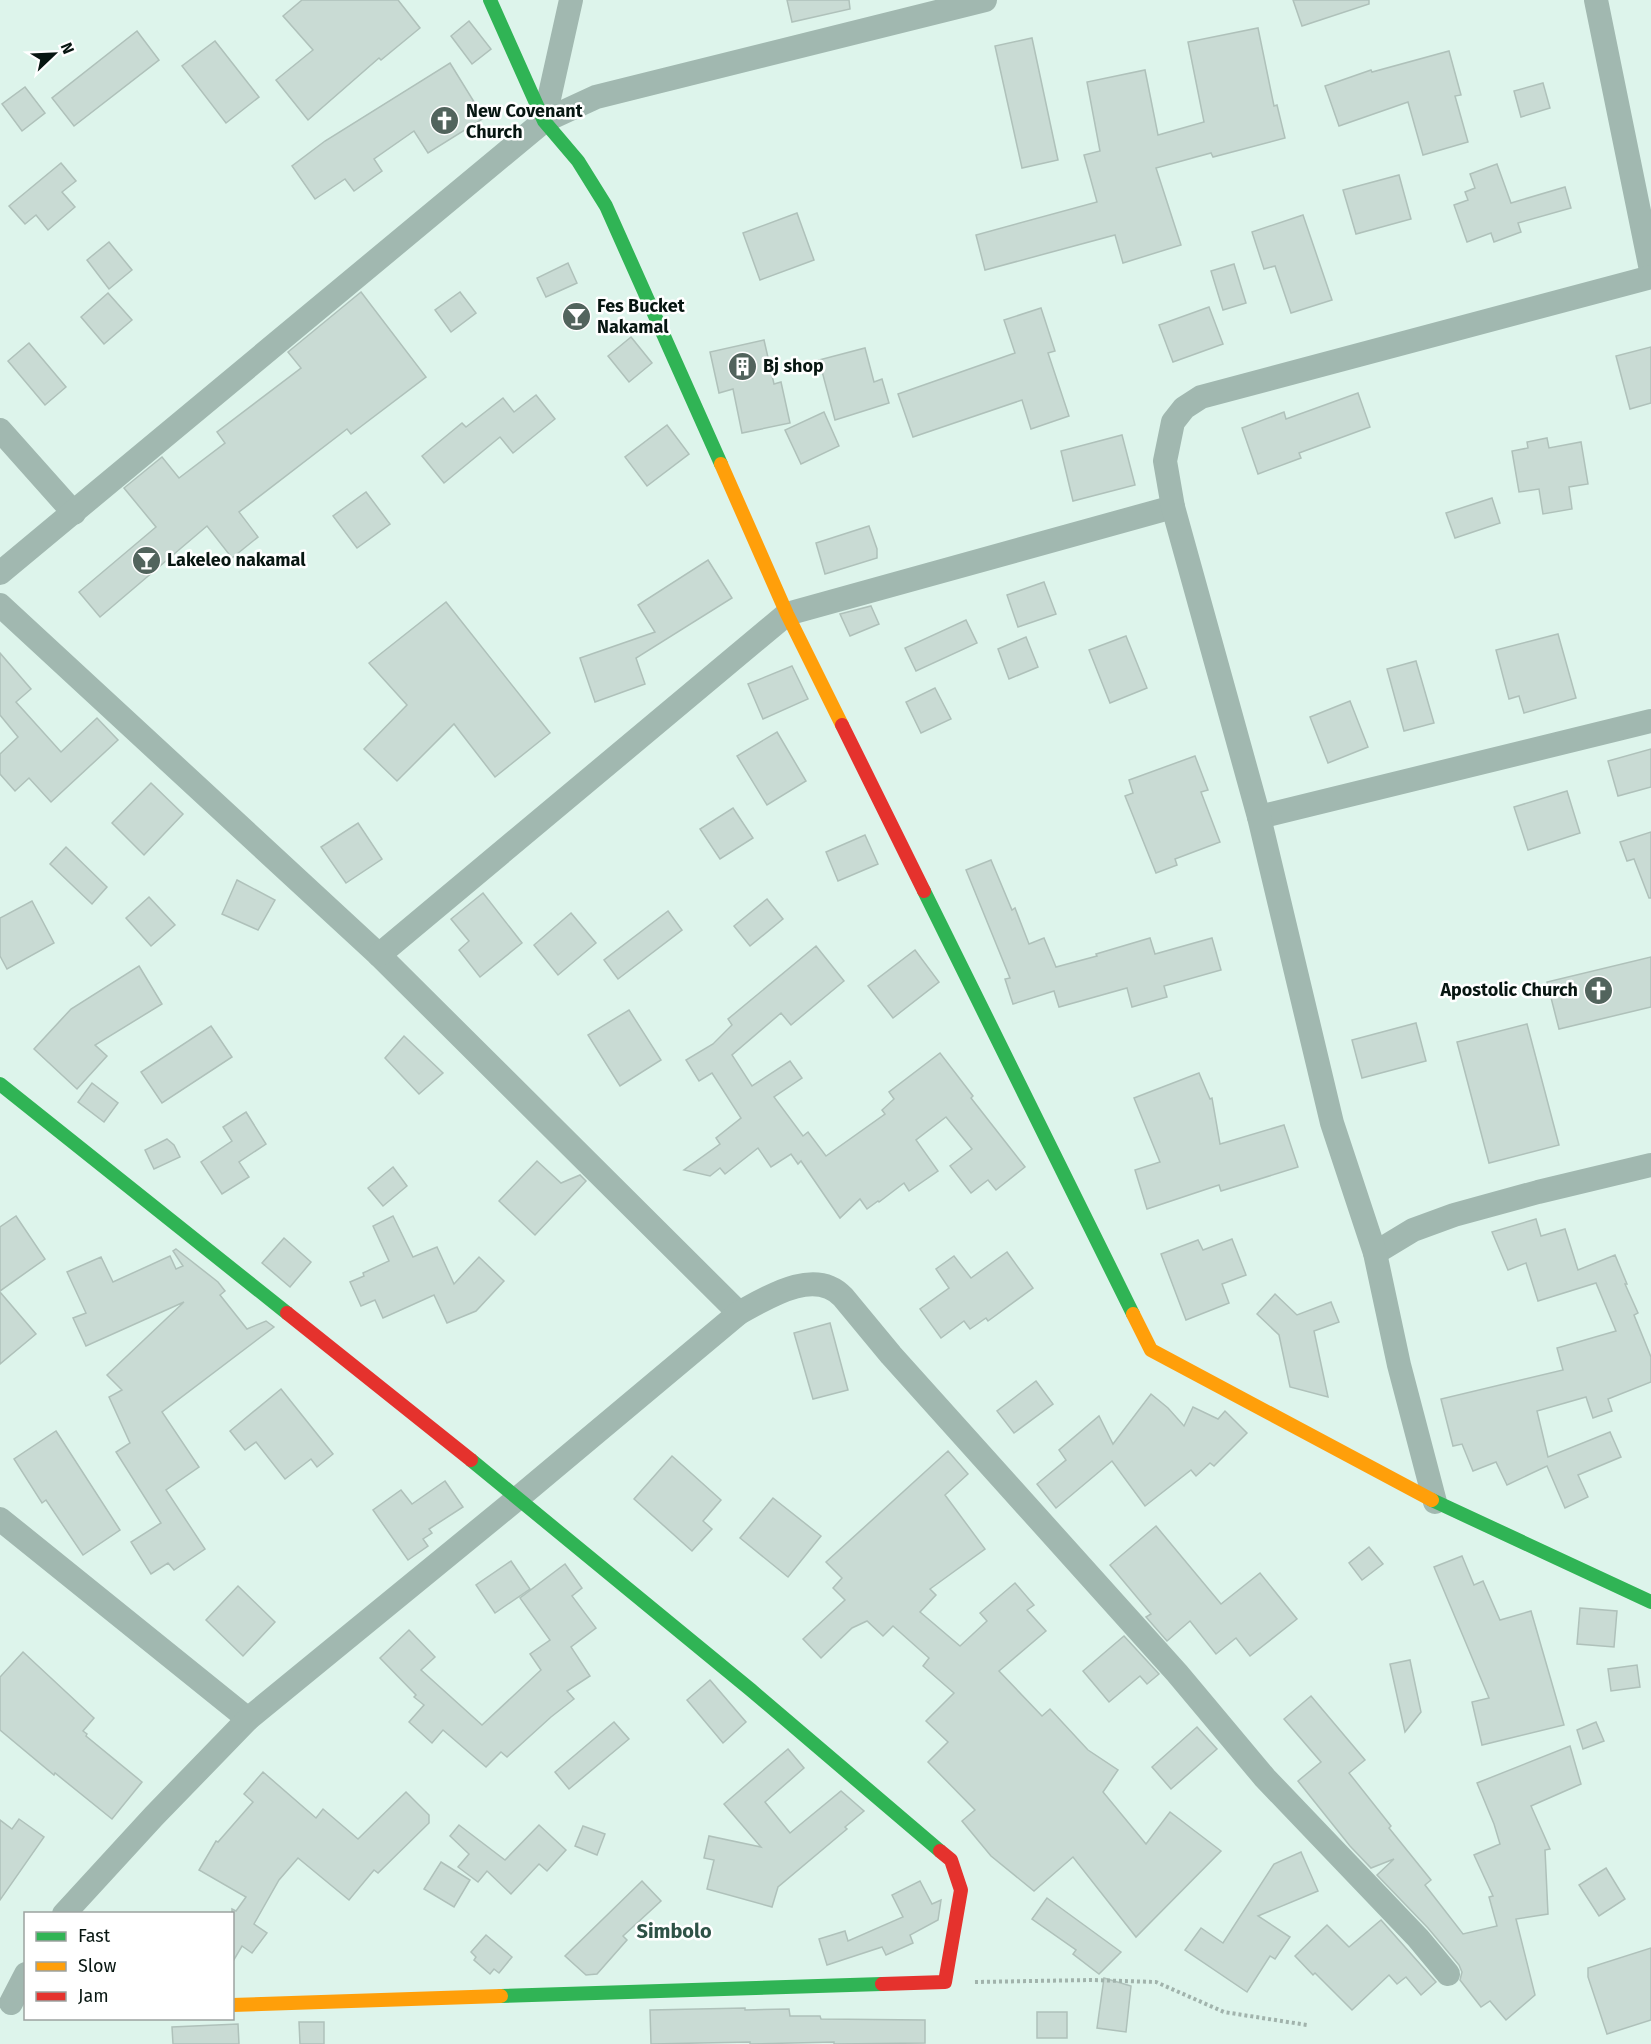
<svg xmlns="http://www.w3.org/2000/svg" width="1651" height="2044" viewBox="0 0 1651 2044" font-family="'Fira Sans',sans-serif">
<rect width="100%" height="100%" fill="#ddf4eb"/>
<g fill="#c9dbd4" stroke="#afc1ba" stroke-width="1.5">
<polygon points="302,0 398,0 420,28 381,60 379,58 308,120 276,80 313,50 283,16"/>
<polygon points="787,0 849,0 850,9 792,22"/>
<polygon points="1293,0 1369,0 1369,4 1302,26"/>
<polygon points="469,21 491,49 472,64 451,36"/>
<polygon points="1258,28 1274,106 1277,105 1285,138 1213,157 1211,153 1156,168 1181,245 1123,263 1115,235 985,270 976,235 1097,202 1084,155 1100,151 1087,82 1145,70 1158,135 1204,122 1188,42"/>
<polygon points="137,31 159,60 74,126 52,98"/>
<polygon points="1032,38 1058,160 1022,168 995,46"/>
<polygon points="215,41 259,97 226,123 182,66"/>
<polygon points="1449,51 1461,95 1455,96 1468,142 1423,155 1408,102 1339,126 1325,86 1371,70 1372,72"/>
<polygon points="450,63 484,118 428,153 414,131 374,159 382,171 354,191 345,179 315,199 292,166 325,141"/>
<polygon points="1543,83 1550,108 1521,117 1514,91"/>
<polygon points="25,87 45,113 22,131 2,104"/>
<polygon points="61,163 76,181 62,192 75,207 48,230 36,215 25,224 9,206"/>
<polygon points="1497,164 1511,203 1565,187 1571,208 1518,223 1521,232 1494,242 1491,233 1467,242 1454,205 1468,200 1465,192 1475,188 1470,174"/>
<polygon points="1399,175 1411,219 1356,234 1343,190"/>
<polygon points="797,213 814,260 760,280 743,233"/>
<polygon points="1303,215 1332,300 1291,313 1275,266 1264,269 1252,232"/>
<polygon points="109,242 132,270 109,289 87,260"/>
<polygon points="568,263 577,283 546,297 537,278"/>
<polygon points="1234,264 1246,303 1223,310 1211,271"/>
<polygon points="361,292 426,377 351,434 347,429 239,512 258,537 232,558 207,526 100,617 79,592 156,527 124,488 162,457 179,478 225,443 217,432 301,368 288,352"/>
<polygon points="460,292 476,313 451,332 435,310"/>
<polygon points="108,293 132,320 104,344 81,317"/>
<polygon points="1209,307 1223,344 1173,362 1159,325"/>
<polygon points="1041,308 1055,351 1048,353 1069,416 1031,429 1022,400 913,437 898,394 1015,353 1004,320"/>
<polygon points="631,337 652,363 629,382 608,356"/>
<polygon points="764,340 774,384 781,382 790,423 742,433 733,389 719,393 710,352"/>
<polygon points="29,343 66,387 45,405 8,361"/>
<polygon points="1651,347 1651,403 1630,409 1616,356"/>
<polygon points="865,348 874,382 882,379 889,403 835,420 819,360"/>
<polygon points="1358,393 1370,427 1299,453 1301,458 1258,474 1242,428 1284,412 1286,419"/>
<polygon points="536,395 555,419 513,453 500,437 444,483 422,456 462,423 466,427 503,398 514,412"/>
<polygon points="824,412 839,446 801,464 785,430"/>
<polygon points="667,425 689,454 647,486 625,457"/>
<polygon points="1122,435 1135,485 1073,501 1061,451"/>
<polygon points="1547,438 1549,448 1581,442 1588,484 1569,487 1572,509 1543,514 1539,489 1519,492 1512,451 1528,448 1527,442"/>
<polygon points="366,492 390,524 357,548 333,516"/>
<polygon points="1492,498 1500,523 1455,538 1446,513"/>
<polygon points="869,526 877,549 877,558 825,574 816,543"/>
<polygon points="708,560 732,598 636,658 645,684 595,702 580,658 655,632 638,605"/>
<polygon points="1044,582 1056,614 1018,627 1007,595"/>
<polygon points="446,602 550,733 495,777 454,724 397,781 364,749 407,705 369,663"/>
<polygon points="871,606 879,624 850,636 840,614"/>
<polygon points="966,620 977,643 916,671 905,648"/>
<polygon points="1558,634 1576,698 1524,713 1519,696 1509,699 1496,650"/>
<polygon points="1126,636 1147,688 1110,703 1089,650"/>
<polygon points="1026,637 1038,667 1009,679 998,649"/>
<polygon points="0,653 31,689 16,702 61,752 97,718 118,740 51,802 29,778 15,791 0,774 0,754 18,737 0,715"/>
<polygon points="1416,661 1434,723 1404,731 1387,669"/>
<polygon points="792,666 808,699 763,719 748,684"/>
<polygon points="935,688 951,719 921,733 906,702"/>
<polygon points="1350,701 1368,747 1328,763 1310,717"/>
<polygon points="777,732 806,781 767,805 737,756"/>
<polygon points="1651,749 1651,787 1618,796 1608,761"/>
<polygon points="1195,756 1208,790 1201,792 1220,842 1175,859 1177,865 1156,873 1125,796 1133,793 1129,780"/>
<polygon points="151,783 183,814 144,855 112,823"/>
<polygon points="1567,791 1580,833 1528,850 1514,807"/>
<polygon points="733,808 753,838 720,859 700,829"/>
<polygon points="358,823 382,859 346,883 321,847"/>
<polygon points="1651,832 1651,898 1649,898 1634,859 1627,861 1620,842"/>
<polygon points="865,835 878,864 838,881 826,852"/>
<polygon points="66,847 107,887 92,904 50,864"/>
<polygon points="991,860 1012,910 1015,908 1029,944 1044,938 1056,967 1097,956 1096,954 1150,938 1155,954 1212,938 1221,970 1164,986 1167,997 1132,1007 1127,988 1059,1007 1054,991 1013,1004 1005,979 1010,978 966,870"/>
<polygon points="237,880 275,900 258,930 222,914"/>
<polygon points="483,893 522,943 480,977 459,950 469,941 451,919"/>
<polygon points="149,897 175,925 151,946 126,918"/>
<polygon points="767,899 783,919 750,946 734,926"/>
<polygon points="32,901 54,943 7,969 0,956 0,918"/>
<polygon points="668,911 682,930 618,979 604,960"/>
<polygon points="571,913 596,943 558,975 534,945"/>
<polygon points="816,946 844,981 791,1025 781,1013 732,1055 752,1086 790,1061 802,1078 774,1097 803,1136 808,1132 826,1156 885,1114 882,1110 894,1099 889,1092 940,1053 973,1096 971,1098 1025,1167 996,1190 988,1180 971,1193 950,1166 972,1149 946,1117 916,1140 938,1171 909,1191 904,1183 879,1202 878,1201 867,1209 860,1199 840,1218 801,1161 798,1164 791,1154 771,1167 758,1148 725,1174 720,1168 710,1176 684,1170 720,1144 716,1138 741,1118 712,1073 699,1081 686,1060 713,1044 732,1025 728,1019"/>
<polygon points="915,950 939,982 893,1018 868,986"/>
<polygon points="1651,957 1651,1007 1559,1029 1547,982"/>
<polygon points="139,966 162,1004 95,1045 107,1056 77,1089 34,1049 71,1009"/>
<polygon points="629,1010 661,1060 620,1086 588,1035"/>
<polygon points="1416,1023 1426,1061 1362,1078 1352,1040"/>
<polygon points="1527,1024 1559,1145 1489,1163 1457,1042"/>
<polygon points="211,1026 232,1057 162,1103 141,1072"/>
<polygon points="404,1036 443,1073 419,1094 385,1058"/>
<polygon points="1199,1073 1210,1099 1212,1098 1220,1144 1284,1125 1298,1167 1221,1191 1219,1185 1147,1209 1135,1170 1160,1162 1134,1098"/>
<polygon points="92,1083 118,1103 104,1122 78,1102"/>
<polygon points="246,1112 266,1144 239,1162 249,1177 222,1194 201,1162 232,1141 223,1127"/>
<polygon points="167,1139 174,1145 180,1157 154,1169 145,1150"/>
<polygon points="537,1161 561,1183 580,1175 586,1181 535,1235 499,1201"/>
<polygon points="393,1167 407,1186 383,1206 368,1188"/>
<polygon points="16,1216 45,1259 0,1291 0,1227"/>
<polygon points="393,1216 413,1257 437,1247 454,1284 479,1257 504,1281 476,1311 447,1323 434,1295 383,1318 375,1300 361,1306 350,1282 364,1276 363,1273 389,1261 373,1226"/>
<polygon points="1536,1219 1541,1236 1565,1229 1578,1270 1615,1255 1627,1284 1625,1284 1638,1313 1634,1315 1651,1357 1651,1382 1608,1399 1612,1411 1593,1418 1586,1397 1537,1411 1548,1457 1610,1432 1621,1457 1578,1475 1588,1497 1565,1508 1547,1466 1507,1485 1496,1462 1473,1471 1462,1444 1453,1446 1441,1399 1563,1370 1557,1348 1616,1331 1596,1283 1538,1301 1526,1263 1508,1270 1492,1232"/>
<polygon points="284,1238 311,1262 290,1287 262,1263"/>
<polygon points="1232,1239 1246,1275 1222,1284 1229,1303 1186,1320 1161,1254 1198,1240 1203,1250"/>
<polygon points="176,1249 218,1282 225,1291 220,1295 247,1329 266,1321 274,1327 162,1412 199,1467 166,1490 205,1549 174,1570 168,1563 151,1574 131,1542 161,1523 116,1452 130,1443 109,1397 122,1390 107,1375 184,1302 86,1346 73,1318 86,1313 67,1272 101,1257 113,1282 170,1256 176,1269 183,1266 173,1251"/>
<polygon points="1007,1252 1033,1288 988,1321 986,1318 970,1329 964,1321 941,1338 920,1309 949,1288 936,1269 954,1256 971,1278"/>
<polygon points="0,1292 36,1334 0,1364"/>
<polygon points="1275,1294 1297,1315 1331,1302 1339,1322 1314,1331 1328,1397 1290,1387 1279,1335 1257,1314"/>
<polygon points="830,1323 848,1390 813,1399 794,1333"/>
<polygon points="1036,1381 1053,1404 1014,1433 997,1411"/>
<polygon points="281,1389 333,1454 317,1467 311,1459 285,1479 256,1442 245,1450 230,1431"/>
<polygon points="1151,1394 1168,1408 1184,1426 1193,1407 1218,1419 1225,1411 1247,1433 1214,1466 1210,1463 1196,1476 1191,1470 1145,1506 1112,1461 1056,1508 1037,1484 1066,1460 1059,1450 1099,1416 1113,1444"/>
<polygon points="56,1431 120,1530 83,1555 46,1500 42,1503 14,1459"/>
<polygon points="948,1451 968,1474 945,1495 985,1549 930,1589 936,1595 920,1612 960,1646 987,1621 980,1613 1015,1583 1034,1605 1027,1610 1046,1631 999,1671 1042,1716 1050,1709 1088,1750 1118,1770 1103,1792 1146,1844 1170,1812 1221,1851 1136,1937 1073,1857 1034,1891 991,1856 962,1821 975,1810 928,1762 948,1742 926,1721 954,1693 923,1666 929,1658 893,1626 883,1636 867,1621 852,1628 821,1658 803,1639 845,1600 833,1588 842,1578 826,1562"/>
<polygon points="672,1456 721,1500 703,1521 712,1529 692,1551 634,1499"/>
<polygon points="445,1481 463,1507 429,1529 432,1533 423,1539 428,1546 408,1560 373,1510 401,1490 412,1504"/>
<polygon points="773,1498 821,1536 788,1577 740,1538"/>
<polygon points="1156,1526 1221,1604 1260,1573 1297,1619 1250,1656 1236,1638 1216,1654 1190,1621 1167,1641 1146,1617 1151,1614 1110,1565"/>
<polygon points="1369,1547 1383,1564 1362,1580 1349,1563"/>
<polygon points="1462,1556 1474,1585 1483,1581 1500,1620 1531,1611 1564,1725 1482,1745 1472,1702 1489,1698 1434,1567"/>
<polygon points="511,1561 530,1589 495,1613 476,1585"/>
<polygon points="565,1564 582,1588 572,1596 596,1628 571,1647 590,1676 567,1691 574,1699 551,1717 507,1757 501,1752 486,1767 443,1730 432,1743 409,1722 424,1705 414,1697 416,1695 380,1658 409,1630 435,1657 421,1670 482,1725 541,1670 530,1654 550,1640 520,1598"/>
<polygon points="238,1586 275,1622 243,1656 206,1620"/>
<polygon points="1580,1608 1617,1611 1614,1647 1577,1644"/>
<polygon points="1124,1636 1159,1674 1147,1684 1140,1676 1109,1702 1083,1671"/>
<polygon points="23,1652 94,1718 83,1731 87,1734 86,1736 142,1782 112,1819 55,1773 54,1775 0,1730 0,1677"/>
<polygon points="1410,1660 1421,1712 1405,1732 1390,1664"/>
<polygon points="1637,1665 1640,1687 1611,1691 1608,1669"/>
<polygon points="710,1680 746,1722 723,1743 687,1700"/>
<polygon points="1311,1696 1365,1760 1349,1773 1391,1826 1389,1828 1431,1880 1425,1885 1463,1934 1497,1926 1489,1897 1493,1896 1474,1855 1500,1844 1494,1824 1477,1783 1570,1746 1581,1784 1531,1806 1550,1849 1545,1850 1548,1914 1516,1919 1535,1995 1506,2020 1490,2001 1481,2007 1460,1980 1462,1972 1459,1965 1428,1928 1377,1875 1394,1859 1371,1868 1350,1846 1298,1781 1321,1762 1284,1719"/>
<polygon points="614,1722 629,1739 569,1789 555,1772"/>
<polygon points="1596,1722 1604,1741 1583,1749 1577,1730"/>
<polygon points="1197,1727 1217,1749 1171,1789 1152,1767"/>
<polygon points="788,1749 804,1768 765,1802 790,1833 841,1791 864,1811 845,1827 847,1829 778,1887 772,1907 707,1889 714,1860 704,1858 709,1836 761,1847 724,1804"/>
<polygon points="263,1772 316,1818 323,1809 358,1839 406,1792 429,1815 429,1823 378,1873 374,1870 349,1900 298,1858 279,1880 254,1924 267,1933 252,1953 242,1946 232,1963 232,1909 236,1911 246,1897 199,1870 216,1841 218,1842 253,1802 244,1794"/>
<polygon points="19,1819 44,1837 0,1900 0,1820 12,1829"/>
<polygon points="459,1825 505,1860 539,1825 566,1850 547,1871 539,1864 511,1894 487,1871 478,1882 458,1867 469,1854 450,1836"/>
<polygon points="583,1826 605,1834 597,1855 575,1846"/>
<polygon points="1301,1852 1318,1891 1258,1916 1290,1937 1275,1959 1270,1956 1247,1992 1185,1950 1201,1928 1223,1943 1274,1864"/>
<polygon points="441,1862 470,1880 454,1907 424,1889"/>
<polygon points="1606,1868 1625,1899 1599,1916 1579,1885"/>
<polygon points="642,1881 661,1901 623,1936 627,1940 597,1974 586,1975 565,1956"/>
<polygon points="920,1881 932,1904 941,1900 938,1920 910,1935 913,1943 886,1955 882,1947 827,1965 819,1939 845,1931 848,1941 903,1917 892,1895"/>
<polygon points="1047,1898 1121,1952 1099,1974 1073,1954 1076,1950 1032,1919"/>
<polygon points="1381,1920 1436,1982 1421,1995 1406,1977 1397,1984 1389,1975 1352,2010 1315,1973 1313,1975 1295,1956 1327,1925 1349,1947"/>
<polygon points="486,1935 512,1957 499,1973 494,1969 490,1974 474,1960 476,1957 471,1952"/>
<polygon points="1651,1948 1651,2020 1607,2034 1588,1977 1588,1968"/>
<polygon points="1104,1978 1131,1986 1126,2032 1097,2028"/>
<polygon points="745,2008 745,2010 789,2009 790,2016 820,2016 821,2019 925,2020 925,2043 834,2044 834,2042 750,2044 750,2042 651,2044 650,2010"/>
<rect x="1037" y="2012" width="30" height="26"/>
<polygon points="299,2022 324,2022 324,2044 300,2044"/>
<polygon points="238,2024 239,2044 173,2044 172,2027"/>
</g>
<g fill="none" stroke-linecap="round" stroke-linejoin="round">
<polyline stroke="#a1b3ac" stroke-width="4" stroke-dasharray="3 3" stroke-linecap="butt" points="975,1982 1091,1980 1156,1982 1224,2012 1307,2025"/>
<g stroke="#a1b8b0" stroke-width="24">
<polyline points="1596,0 1651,270"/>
<polyline points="544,121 571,0"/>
<polyline points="0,430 74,513"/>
<polyline points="0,573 544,121 596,97 985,0"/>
<polyline points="0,605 379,955 739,1313"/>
<polyline points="1259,817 1651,721"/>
<polyline points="379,955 787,614 1173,507"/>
<polyline points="1375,1253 1413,1230 1454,1215 1538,1192 1651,1165"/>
<polyline points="1435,1502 1399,1365 1375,1253 1332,1123 1259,817 1173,507 1165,461 1173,422 1184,408 1201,397 1651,277"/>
<polyline points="0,1519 248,1719"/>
<path d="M64 1914 154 1816 248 1719 518 1498 739 1313C768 1297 815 1267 843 1297L891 1355 1177 1673 1265 1778 1418 1938 1448 1974"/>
<polyline points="11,2003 26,1974"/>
</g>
<g stroke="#30b455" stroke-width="14">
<polyline points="490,0 544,121 578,161 606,206 721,464"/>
<polyline points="924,891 1133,1314"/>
<polyline points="0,1084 287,1313"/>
<polyline points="471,1460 751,1690 940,1851"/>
<polyline points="1432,1500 1651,1602"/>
<polyline points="501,1996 882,1984"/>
</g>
<g stroke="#ff9f0a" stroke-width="14">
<polyline points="721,464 787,614 842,725"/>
<polyline points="1133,1314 1151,1350 1432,1500"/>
<polyline points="232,2005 501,1996"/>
</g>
<g stroke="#e5322d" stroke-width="14">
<polyline points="842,725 924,891"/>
<polyline points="287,1313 471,1460"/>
<polyline points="882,1984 945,1982 961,1890 951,1860 940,1851"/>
</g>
</g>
<defs>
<symbol id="church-disc" viewBox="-11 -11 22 22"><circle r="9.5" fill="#52645d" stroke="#fff"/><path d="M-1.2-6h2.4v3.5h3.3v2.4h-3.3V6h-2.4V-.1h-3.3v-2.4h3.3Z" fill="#fff"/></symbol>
<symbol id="bar-disc" viewBox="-11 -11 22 22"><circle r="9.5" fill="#52645d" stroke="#fff"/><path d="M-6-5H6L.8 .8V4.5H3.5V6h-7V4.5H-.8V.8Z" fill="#fff"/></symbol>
<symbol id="building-disc" viewBox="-11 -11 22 22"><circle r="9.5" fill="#52645d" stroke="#fff"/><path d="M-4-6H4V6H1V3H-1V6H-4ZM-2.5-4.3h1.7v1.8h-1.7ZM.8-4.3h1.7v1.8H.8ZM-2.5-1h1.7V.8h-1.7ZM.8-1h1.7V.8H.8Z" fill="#fff"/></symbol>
</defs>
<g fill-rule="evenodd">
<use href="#church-disc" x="428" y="104" width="33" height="33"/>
<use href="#bar-disc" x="560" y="300" width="33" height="33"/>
<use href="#building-disc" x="726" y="350" width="33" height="33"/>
<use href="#bar-disc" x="130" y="544" width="33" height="33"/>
<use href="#church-disc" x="1582" y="974" width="33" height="33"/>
</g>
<g text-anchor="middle" stroke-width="5" stroke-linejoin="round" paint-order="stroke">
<g font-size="18" font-weight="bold" fill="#071611" stroke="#fff" text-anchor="start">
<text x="466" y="117">New Covenant<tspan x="466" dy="21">Church</tspan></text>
<text x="597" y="312">Fes Bucket<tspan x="597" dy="21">Nakamal</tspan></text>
<text x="763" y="372">Bj shop</text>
<text x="167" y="566">Lakeleo nakamal</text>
<text x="1578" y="996" text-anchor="end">Apostolic Church</text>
</g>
<g font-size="20" font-weight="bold" fill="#2e5246" stroke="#fff">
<text x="674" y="1938">Simbolo</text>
</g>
</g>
<rect x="24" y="1912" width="210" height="108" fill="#ffffff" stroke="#9ca2a0" stroke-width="1.5"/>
<rect x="36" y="1932" width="30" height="9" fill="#30b455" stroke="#9ca2a0" stroke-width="1.5"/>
<text x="78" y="1942" font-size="18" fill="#071611">Fast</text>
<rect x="36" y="1962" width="30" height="9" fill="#ff9f0a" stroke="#9ca2a0" stroke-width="1.5"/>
<text x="78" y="1972" font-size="18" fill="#071611">Slow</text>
<rect x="36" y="1992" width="30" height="9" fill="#e5322d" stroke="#9ca2a0" stroke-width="1.5"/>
<text x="78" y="2002" font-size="18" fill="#071611">Jam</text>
<g transform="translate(54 54) rotate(67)" stroke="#ffffff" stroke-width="4.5" paint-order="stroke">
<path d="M0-4.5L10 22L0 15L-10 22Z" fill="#071611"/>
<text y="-9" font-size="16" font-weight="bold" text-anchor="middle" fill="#071611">N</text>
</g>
</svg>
